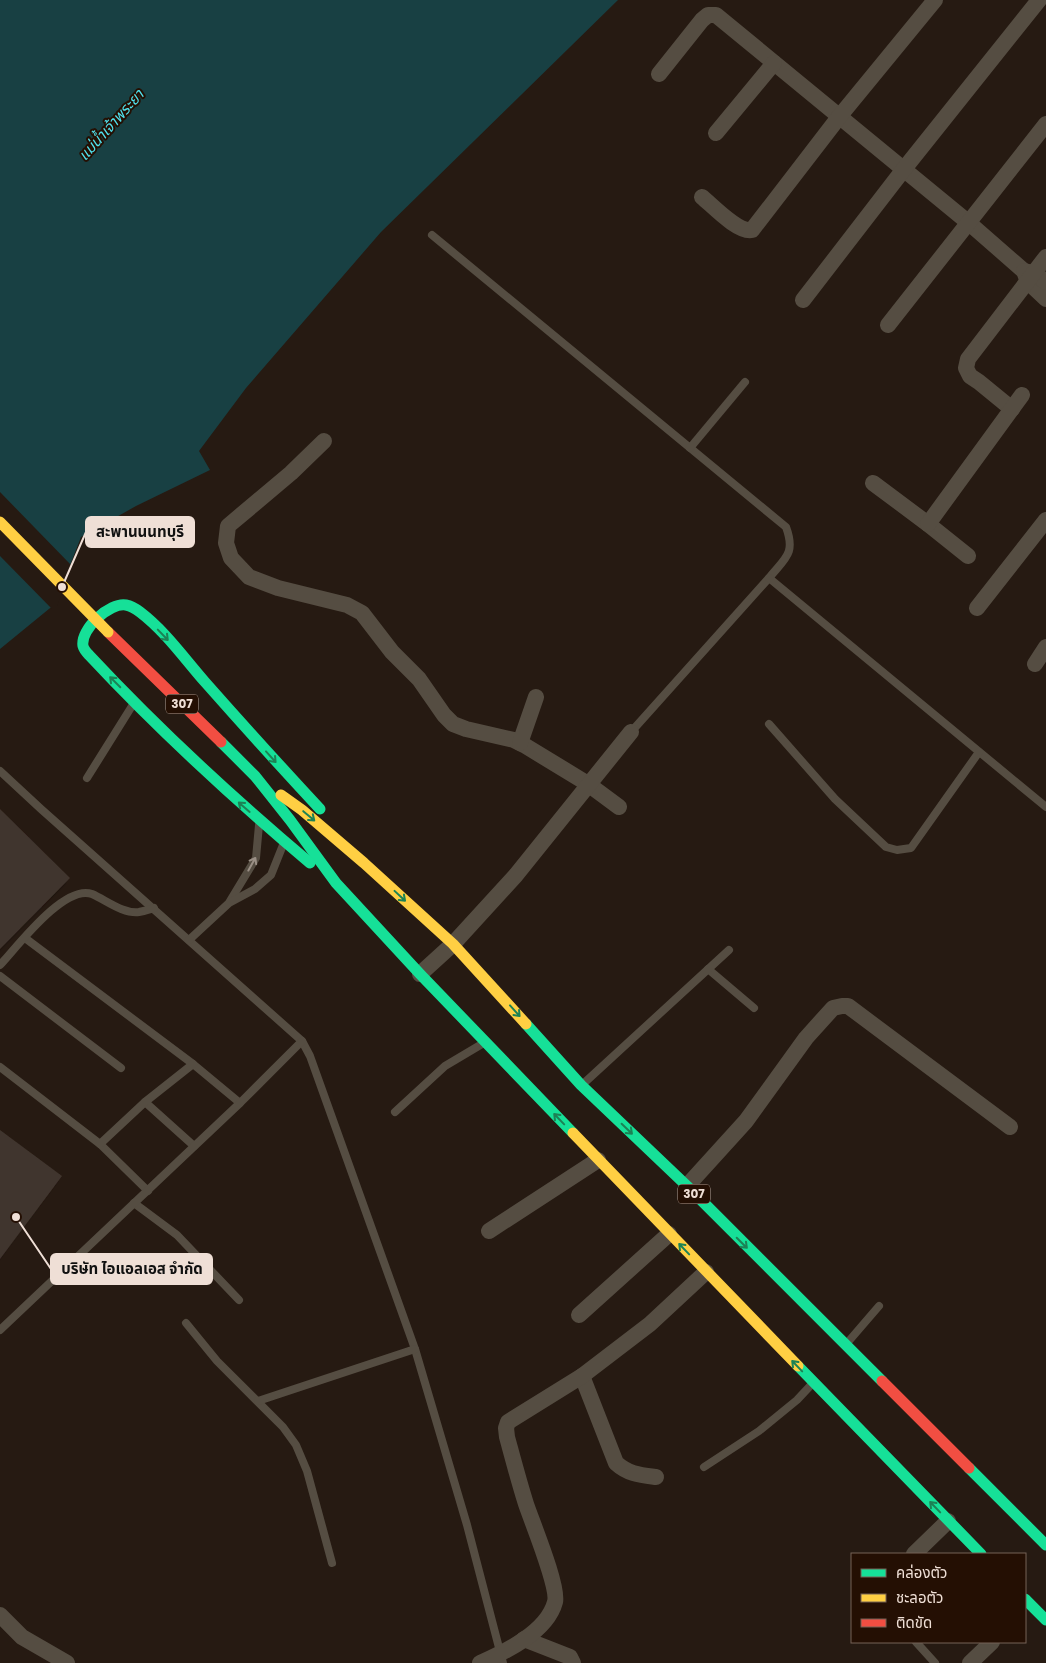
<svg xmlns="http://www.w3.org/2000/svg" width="1046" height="1663" viewBox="0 0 1046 1663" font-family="Poppins,'Noto Sans Thai',sans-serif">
<defs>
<filter id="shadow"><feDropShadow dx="-4.5" dy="4.5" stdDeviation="1" flood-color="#0009"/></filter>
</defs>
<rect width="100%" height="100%" fill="#261a12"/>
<polygon fill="#184043" points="0,0 618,0 381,232 246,388 199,451 210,470 136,506 81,537 55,604 0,649"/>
<polygon fill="#261a12" points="0,492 72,566 57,606 53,610 0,556"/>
<g fill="#40352e" filter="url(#shadow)">
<polygon points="0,809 70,878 0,949"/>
<polygon points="0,1130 62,1176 0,1259"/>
</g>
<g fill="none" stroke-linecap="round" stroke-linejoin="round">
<g stroke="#554d42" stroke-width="8">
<path d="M432 235 786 527C796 554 785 558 769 578L631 732"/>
<polyline points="690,448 745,382"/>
<polyline points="769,578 1046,807"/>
<polyline points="769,724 835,799 886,847 897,850 911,848 979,752"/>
<polyline points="0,771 41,809 302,1041 310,1056 415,1349 467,1525 503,1663"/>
<polyline points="87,778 132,706"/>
<polyline points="230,901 256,858 259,825"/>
<polyline points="25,938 193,1064 240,1103"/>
<polyline points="189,940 229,903 255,889 271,875 283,845"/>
<path d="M0 965C17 947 64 884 92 894 106 900 123 914 139 912 144 911 149 910 154 908"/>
<polyline points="708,969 754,1008"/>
<polyline points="0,976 121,1068"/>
<polyline points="0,1067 100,1144 148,1191"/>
<polyline points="583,1084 729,950"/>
<polyline points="145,1102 194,1146"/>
<polyline points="395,1112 445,1066 482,1044"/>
<polyline points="100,1144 145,1102 193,1064"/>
<polyline points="134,1203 177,1235 239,1300"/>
<polyline points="186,1323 217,1361 283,1427 296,1445 307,1471 332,1563"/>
<polyline points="0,1330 240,1103 302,1041"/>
<polyline points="848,1342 879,1306"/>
<polyline points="258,1401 415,1349"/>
<polyline points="704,1467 759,1431 797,1400 811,1385"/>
<polyline points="916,1642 935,1663"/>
</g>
<g stroke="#554d42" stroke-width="16">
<polyline points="659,74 702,20 708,15 716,15 969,223 1024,271 1028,282 1046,299"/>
<polyline points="716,133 774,63"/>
<path d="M702 197C713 206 738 233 752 230L839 117 935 0"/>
<polyline points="1024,271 1034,273 1046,282"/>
<polyline points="803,300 904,169 1039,0"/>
<polyline points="888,325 1046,124"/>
<polyline points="1012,409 979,382 970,376 966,368 968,359 1046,257"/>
<polyline points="324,441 291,473 228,526 226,543 231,558 249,577 278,588 347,605 362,613 392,652 419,679 444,715 453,724 466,729 514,740 524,745 588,784 619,807"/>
<polyline points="873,483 928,524 968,556"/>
<polyline points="928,524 1022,395"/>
<polyline points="977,608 1046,520"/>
<polyline points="1035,664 1046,647"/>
<polyline points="520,743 536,697"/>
<polyline points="420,974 453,944 516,875 631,732"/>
<polyline points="687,1186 746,1121 806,1038 833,1008 842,1006 848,1006 1010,1127"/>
<polyline points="489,1231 598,1160"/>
<polyline points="579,1315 669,1234"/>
<path d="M582 1376 616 1463C628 1474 640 1475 656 1477"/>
<polyline points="914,1554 948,1521"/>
<polyline points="0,1615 22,1637 67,1663"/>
<polyline points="524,1639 570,1657 573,1663"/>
<path d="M480 1663C505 1652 547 1632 555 1602 559 1587 532 1522 526 1504 519 1482 513 1459 507 1437L506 1428 508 1422 582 1376 650 1324 706 1272"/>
<polyline points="970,1663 992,1642"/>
</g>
<g stroke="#16e098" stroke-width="11">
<polyline points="221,742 255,776 290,820 336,883 420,974 573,1133"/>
<path d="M310 863C233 798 158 729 89 655 87 653 84 650 83 646 80 629 110 602 126 605 131 606 136 609 140 612 165 631 184 658 205 682 243 725 281 767 320 809"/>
<polyline points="526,1024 581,1085 687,1186 882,1381"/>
<polyline points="798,1366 981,1554"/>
<polyline points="969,1468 1046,1545"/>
<polyline points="1025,1599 1046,1620"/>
</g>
<g stroke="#ffcf43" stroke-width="11">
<polyline points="281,795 302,810 364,863 453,944 526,1024"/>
<polyline points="573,1133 798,1366"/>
</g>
<g stroke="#f24e42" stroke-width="11">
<polyline points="108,632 221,742"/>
<polyline points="882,1381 969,1468"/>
</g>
<polyline stroke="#ffcf43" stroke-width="11" points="0,522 108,632"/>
</g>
<defs><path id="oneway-shaft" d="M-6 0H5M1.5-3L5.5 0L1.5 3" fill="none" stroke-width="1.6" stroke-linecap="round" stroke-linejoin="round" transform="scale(1.25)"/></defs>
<g stroke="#1c8255">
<use href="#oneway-shaft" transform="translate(163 635) rotate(46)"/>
<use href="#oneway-shaft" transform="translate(115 682) rotate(-135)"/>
<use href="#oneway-shaft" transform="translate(271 757) rotate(48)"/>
<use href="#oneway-shaft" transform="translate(244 807) rotate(-139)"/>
<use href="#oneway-shaft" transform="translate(309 816) rotate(40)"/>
<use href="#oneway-shaft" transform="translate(400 896) rotate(43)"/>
<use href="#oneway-shaft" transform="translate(515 1011) rotate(48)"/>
<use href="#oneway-shaft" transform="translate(559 1119) rotate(-134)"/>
<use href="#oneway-shaft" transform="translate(627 1129) rotate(44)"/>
<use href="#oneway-shaft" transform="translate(742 1243) rotate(45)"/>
<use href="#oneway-shaft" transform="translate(684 1249) rotate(-134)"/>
<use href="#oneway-shaft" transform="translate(797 1366) rotate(-134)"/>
<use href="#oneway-shaft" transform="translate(935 1507) rotate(-134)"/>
</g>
<use stroke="#9a8f85" href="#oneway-shaft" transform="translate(252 864) rotate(-61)"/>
<g text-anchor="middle" stroke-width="4" stroke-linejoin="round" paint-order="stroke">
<g fill="#240f03" stroke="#b2a197" stroke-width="1">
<rect x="166" y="694.5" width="32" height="19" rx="4"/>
<rect x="678" y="1184.5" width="32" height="19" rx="4"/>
</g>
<g font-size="12" font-weight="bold" fill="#efdfd6">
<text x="182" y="708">307</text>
<text x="694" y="1198">307</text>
</g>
<g font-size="15" font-style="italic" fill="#50e1ed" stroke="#240f03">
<text transform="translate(111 125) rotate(-48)" y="5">แม่น้ำเจ้าพระยา</text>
</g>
</g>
<path fill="none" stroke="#efdfd6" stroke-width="2" d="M62 587L86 532M16 1217L51 1269"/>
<g fill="#efdfd6" stroke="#240f03" stroke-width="2">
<circle cx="62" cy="587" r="5"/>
<circle cx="16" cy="1217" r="5"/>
</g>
<g fill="#efdfd6" stroke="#efdfd6" stroke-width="2">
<rect x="86" y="517" width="108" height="30" rx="5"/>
<rect x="51" y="1254" width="161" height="30" rx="5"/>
</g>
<g font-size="15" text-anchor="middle" font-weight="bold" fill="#111">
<text x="140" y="537">สะพานนนทบุรี</text>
<text x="132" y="1274">บริษัท ไอแอลเอส จำกัด</text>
</g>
<rect x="851" y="1553" width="175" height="90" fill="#240f03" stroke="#756257"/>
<rect x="861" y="1569" width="25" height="8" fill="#16e098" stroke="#756257"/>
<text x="896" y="1578" font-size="15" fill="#efdfd6">คล่องตัว</text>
<rect x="861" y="1594" width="25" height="8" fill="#ffcf43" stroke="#756257"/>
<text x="896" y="1603" font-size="15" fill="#efdfd6">ชะลอตัว</text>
<rect x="861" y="1619" width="25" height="8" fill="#f24e42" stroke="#756257"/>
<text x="896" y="1628" font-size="15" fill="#efdfd6">ติดขัด</text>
</svg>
